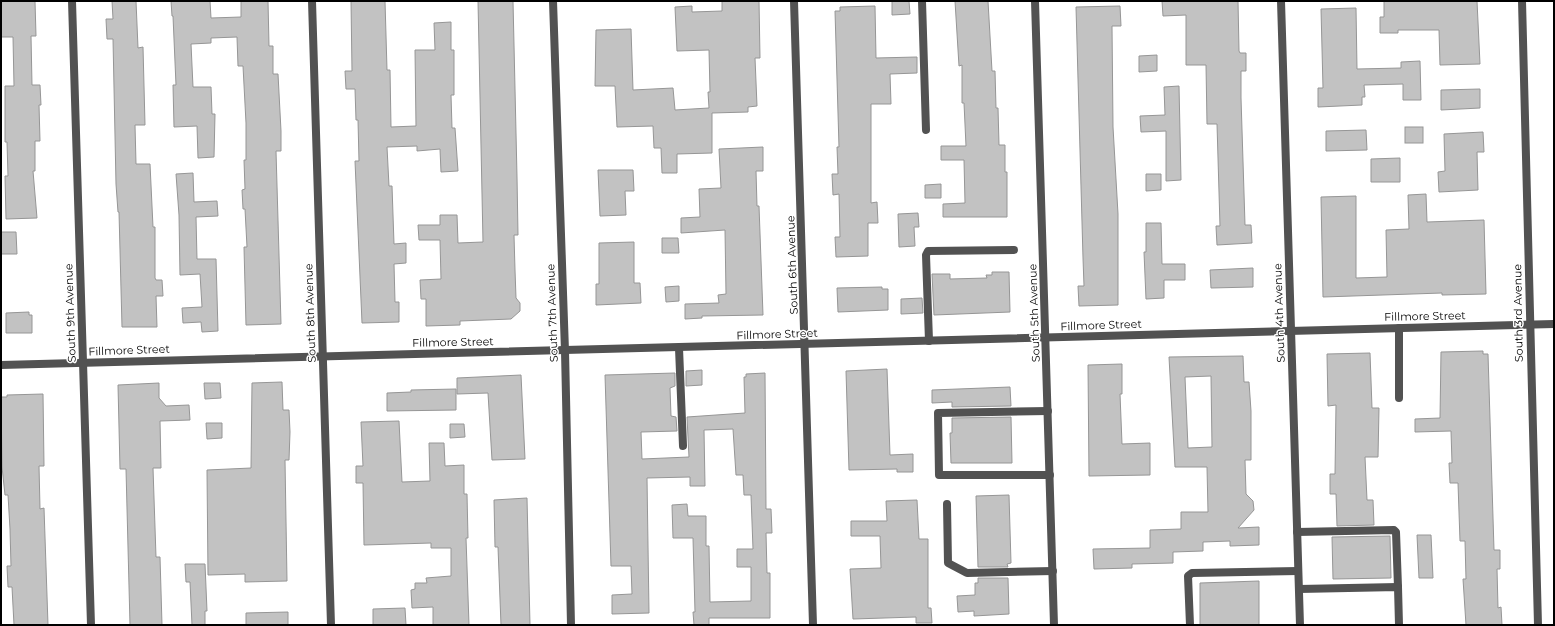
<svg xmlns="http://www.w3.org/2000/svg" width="1555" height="626" viewBox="0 0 1555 626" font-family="Montserrat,sans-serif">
<rect width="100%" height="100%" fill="#fff"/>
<g fill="#c2c2c2" stroke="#969696" fill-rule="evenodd">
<polygon points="1,1 35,1 36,36 31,36 32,85 40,85 41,105 39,105 40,141 35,141 35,171 33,171 37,218 6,219 5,176 8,176 7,142 5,142 5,86 14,86 13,37 1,37"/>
<polygon points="112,1 136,1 138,48 143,47 145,125 135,125 136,164 150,164 153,227 155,227 155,278 156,280 162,280 163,296 156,296 157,327 122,327 119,212 118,212 116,184 113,39 107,39 106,19 113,19"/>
<polygon points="171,1 210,1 211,18 241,17 241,1 268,1 269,46 273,46 273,74 278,74 281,131 281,151 276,151 281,324 246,325 244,247 247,247 245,209 243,209 242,190 245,189 244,160 246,160 246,123 243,66 238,66 237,37 211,38 211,43 191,44 193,87 211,87 212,114 215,114 214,157 198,158 197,126 174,127 173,85 176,85 173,16 172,16"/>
<polygon points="351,1 385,1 387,70 390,70 391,127 416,126 415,50 435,50 434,23 451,22 451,50 454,50 454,95 451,95 452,128 455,128 458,171 441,172 440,149 417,151 417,146 387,147 389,186 392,186 394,244 406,243 406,263 394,264 395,302 399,302 399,322 362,323 355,161 359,161 358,120 356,120 355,89 346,89 345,71 352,71"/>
<polygon points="478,1 513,1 517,177 518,235 514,235 515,270 516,298 520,303 520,311 511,319 460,321 460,325 426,326 426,299 421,299 420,280 441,279 440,240 419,240 418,225 440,225 440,215 457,215 458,243 483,242"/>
<polygon points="722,1 759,1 760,58 755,58 757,106 748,107 748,112 712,113 712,153 677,154 677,173 662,173 661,148 654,148 653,126 617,127 615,86 595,86 596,30 631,29 633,90 673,88 675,110 709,108 708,92 710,92 709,50 677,51 675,7 692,6 692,12 722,11"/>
<polygon points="892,1 909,1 910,14 892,15"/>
<polygon points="955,1 988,1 992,71 995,71 996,108 998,108 999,145 1005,145 1005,172 1007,172 1007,217 943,217 943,204 965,203 964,160 941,160 941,146 966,146 964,103 962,103 962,65 959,66"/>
<polygon points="1162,1 1238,1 1239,51 1240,53 1246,53 1246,71 1241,71 1241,98 1245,225 1251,225 1252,243 1217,245 1216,226 1220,226 1217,124 1207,124 1206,65 1186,65 1186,15 1163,16"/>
<polygon points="1384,1 1477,1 1480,64 1440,65 1439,30 1398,30 1398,33 1380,33 1380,17 1384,17"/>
<polygon points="875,6 876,58 917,57 917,73 890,74 891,104 871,104 871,203 877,202 878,223 868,223 868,256 836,257 835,237 840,237 839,194 833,195 832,174 838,174 837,147 839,147 835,11 840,11 840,7"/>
<polygon points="1120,6 1121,26 1112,26 1113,127 1118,214 1118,305 1079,306 1078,286 1084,286 1083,258 1076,7"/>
<polygon points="1356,8 1357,69 1401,68 1401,62 1420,61 1421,100 1403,100 1403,84 1364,85 1365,97 1362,97 1362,105 1318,107 1318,88 1323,88 1321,9"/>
<polygon points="1157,55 1157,71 1139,72 1139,56"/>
<polygon points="1179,86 1181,180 1166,181 1166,131 1141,132 1140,116 1165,115 1164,87"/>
<polygon points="1480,89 1480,108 1441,110 1441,90"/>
<rect x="1405" y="127" width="18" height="16"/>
<polygon points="1366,130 1367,150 1326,151 1326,131"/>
<polygon points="1483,132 1484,152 1477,152 1478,190 1439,192 1438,172 1445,171 1444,134"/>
<polygon points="763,147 763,171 756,171 757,206 759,206 763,315 702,316 702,318 685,319 685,304 719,303 718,295 726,294 725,230 681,233 681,218 700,217 699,189 721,188 719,149"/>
<polygon points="1400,158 1400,182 1371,182 1371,159"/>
<polygon points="598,170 633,170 634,191 625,191 626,215 600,216"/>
<polygon points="193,173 194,202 217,201 218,216 196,217 197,259 216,259 218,331 202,332 201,322 183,323 182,308 202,307 200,274 180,275 179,215 176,174"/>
<polygon points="1146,174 1161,174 1161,190 1146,191"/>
<polygon points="941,184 941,198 925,198 925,185"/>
<polygon points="1426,194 1427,222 1484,220 1486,294 1442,295 1442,293 1323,297 1321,197 1356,196 1356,278 1387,277 1386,230 1409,229 1408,195"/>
<polygon points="918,213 919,227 914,227 915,246 899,247 898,214"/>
<polygon points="1146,223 1161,223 1162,264 1185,264 1185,280 1164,280 1164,298 1146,299 1144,252 1146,252"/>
<polygon points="1,232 16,232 17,254 1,254"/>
<polygon points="662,238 678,238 679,253 662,253"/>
<polygon points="634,242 634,283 640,283 641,303 596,305 596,284 599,284 599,243"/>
<polygon points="1253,268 1253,287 1211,288 1210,270"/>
<polygon points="992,272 1009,272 1010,312 934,315 932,274 950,274 950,279 987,278 986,275 992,275"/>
<polygon points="679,286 679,301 666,302 665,287"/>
<polygon points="882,287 882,289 888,289 888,310 838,312 837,288"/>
<polygon points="922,298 923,313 901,314 901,299"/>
<polygon points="29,312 29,315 32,315 32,333 6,333 6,313"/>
<polygon points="1483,351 1483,354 1488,354 1494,550 1500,550 1500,569 1497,569 1498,608 1501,607 1502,625 1466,625 1463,579 1466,579 1465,541 1460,541 1458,483 1450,483 1449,463 1452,463 1451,431 1415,432 1415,419 1440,418 1441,352"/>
<polygon points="1370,353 1372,408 1379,408 1378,457 1365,457 1367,500 1373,500 1374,525 1337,526 1336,494 1330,494 1330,474 1335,474 1336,405 1328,406 1327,354"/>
<path d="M1243 356 1244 382H1249L1251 411V460H1245L1246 494 1253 501 1254 510 1238 528 1259 527V545L1230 546V541L1203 542V551L1173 552V563L1132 564V568L1094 569 1093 549 1150 548V530L1181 529V512H1208L1207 467H1175L1169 357ZM1211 376 1212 447 1188 448 1185 377Z"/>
<polygon points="1122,364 1122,394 1120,394 1122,444 1150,443 1150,475 1089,476 1088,365"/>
<polygon points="887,369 890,455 913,454 913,472 897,472 897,469 849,470 846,371"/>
<polygon points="702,370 702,385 686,386 686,371"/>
<polygon points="675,373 675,386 670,388 671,416 676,417 677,431 641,432 642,459 689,457 687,417 745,413 744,377 746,377 746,374 765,373 766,509 771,509 772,533 766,533 767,573 770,573 770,618 709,618 709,625 694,625 693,612 695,612 693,538 673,538 672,505 687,504 688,516 706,516 706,546 709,546 710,602 751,601 751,567 737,567 737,549 753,549 751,495 744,495 743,475 736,475 733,429 704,430 705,486 690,486 690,477 647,478 649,613 612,614 612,595 632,594 631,566 611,566 605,375"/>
<polygon points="521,375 525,459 492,460 488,393 457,394 457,378"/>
<polygon points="282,382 283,410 289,410 290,432 289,460 285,460 287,581 245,582 245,574 208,575 207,470 251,468 252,383"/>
<polygon points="159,383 159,398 166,406 189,405 190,420 160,421 161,468 153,468 156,557 160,557 162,625 130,625 126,469 120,469 118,385"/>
<polygon points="204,383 220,383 221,398 205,399"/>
<polygon points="1010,387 1011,406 952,407 952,402 932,403 932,390"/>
<polygon points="456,389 456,410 387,411 387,393 411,392 411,390"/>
<polygon points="43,394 44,466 39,466 40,509 44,508 48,625 14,625 12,587 8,587 7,566 11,566 10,529 8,495 5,495 2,467 1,397 7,397 7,395"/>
<polygon points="1011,417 1012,463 951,463 950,433 952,433 952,418"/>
<polygon points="399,421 402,482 430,481 429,443 444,443 445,466 464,465 464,494 467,494 468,538 466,538 469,625 433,625 433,607 412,608 411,590 415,589 415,583 427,583 426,578 451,576 451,548 431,548 431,543 364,545 363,483 356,483 356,466 363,466 361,422"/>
<polygon points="206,423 222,423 222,438 207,439"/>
<polygon points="450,424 464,424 465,437 450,438"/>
<polygon points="1009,495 1011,563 1007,564 1008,567 978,567 976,496"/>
<polygon points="527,498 530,625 501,625 498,547 495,547 494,500"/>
<polygon points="917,500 919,539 928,539 928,608 931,608 932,623 916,623 916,617 853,619 850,569 881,568 880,536 851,536 851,521 887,521 886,501"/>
<polygon points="1417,535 1431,535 1433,578 1419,578"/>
<polygon points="1390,536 1391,578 1333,579 1332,537"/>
<polygon points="185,564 205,564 207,611 205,611 205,625 192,625 190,582 186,582"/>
<polygon points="978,578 1008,578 1009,614 974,616 974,611 958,612 957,596 975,595 975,583 978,583"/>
<polygon points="1259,581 1259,625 1200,625 1200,583"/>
<polygon points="405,608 406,625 373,625 373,609"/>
<polygon points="288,612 288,625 246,625 246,613"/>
</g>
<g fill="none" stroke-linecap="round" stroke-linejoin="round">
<g stroke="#525252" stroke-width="8">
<polyline points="922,1 926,130"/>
<polyline points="1399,328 1399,398"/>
<polyline points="929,341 926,255 928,251 1014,250"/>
<polyline points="679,348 683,446"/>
<polyline points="1048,411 938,413 939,475 1050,475"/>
<polyline points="947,504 948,563 967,573 1053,571"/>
<polyline points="1297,532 1394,530 1396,532 1398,587"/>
<polyline points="1299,589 1398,587 1399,625"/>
<polyline points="1190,625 1188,576 1192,573 1298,571"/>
</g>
<g stroke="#525252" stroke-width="8">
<polyline points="312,1 331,625"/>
<polyline points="553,1 565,351 571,625"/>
<polyline points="794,1 813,625"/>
<polyline points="1281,1 1300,625"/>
<polyline points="1522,1 1538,625"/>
<polyline points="1,365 1554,324"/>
</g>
<g stroke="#525252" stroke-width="8">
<polyline points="72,1 91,625"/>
<polyline points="1035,1 1054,625"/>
</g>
</g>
<g text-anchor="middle" stroke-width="3" stroke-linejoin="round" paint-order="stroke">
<g font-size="11" fill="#000" stroke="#fff">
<text transform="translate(792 265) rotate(-92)" y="4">South 6th Avenue</text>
<text transform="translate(70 313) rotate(-92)" y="4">South 9th Avenue</text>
<text transform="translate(310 313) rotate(-92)" y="4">South 8th Avenue</text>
<text transform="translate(552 313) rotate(-92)" y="4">South 7th Avenue</text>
<text transform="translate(1034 313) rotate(-92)" y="4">South 5th Avenue</text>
<text transform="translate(1279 313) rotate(-92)" y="4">South 4th Avenue</text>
<text transform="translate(1518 313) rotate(-91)" y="4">South 3rd Avenue</text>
<text transform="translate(1425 316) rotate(-1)" y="4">Fillmore Street</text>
<text transform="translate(1101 325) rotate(-2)" y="4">Fillmore Street</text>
<text transform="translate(777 334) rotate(-2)" y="4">Fillmore Street</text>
<text transform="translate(453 342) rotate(-1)" y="4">Fillmore Street</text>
<text transform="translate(129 350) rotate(-2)" y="4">Fillmore Street</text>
</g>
</g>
<rect width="1555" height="626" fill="none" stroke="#000000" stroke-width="4"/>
</svg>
